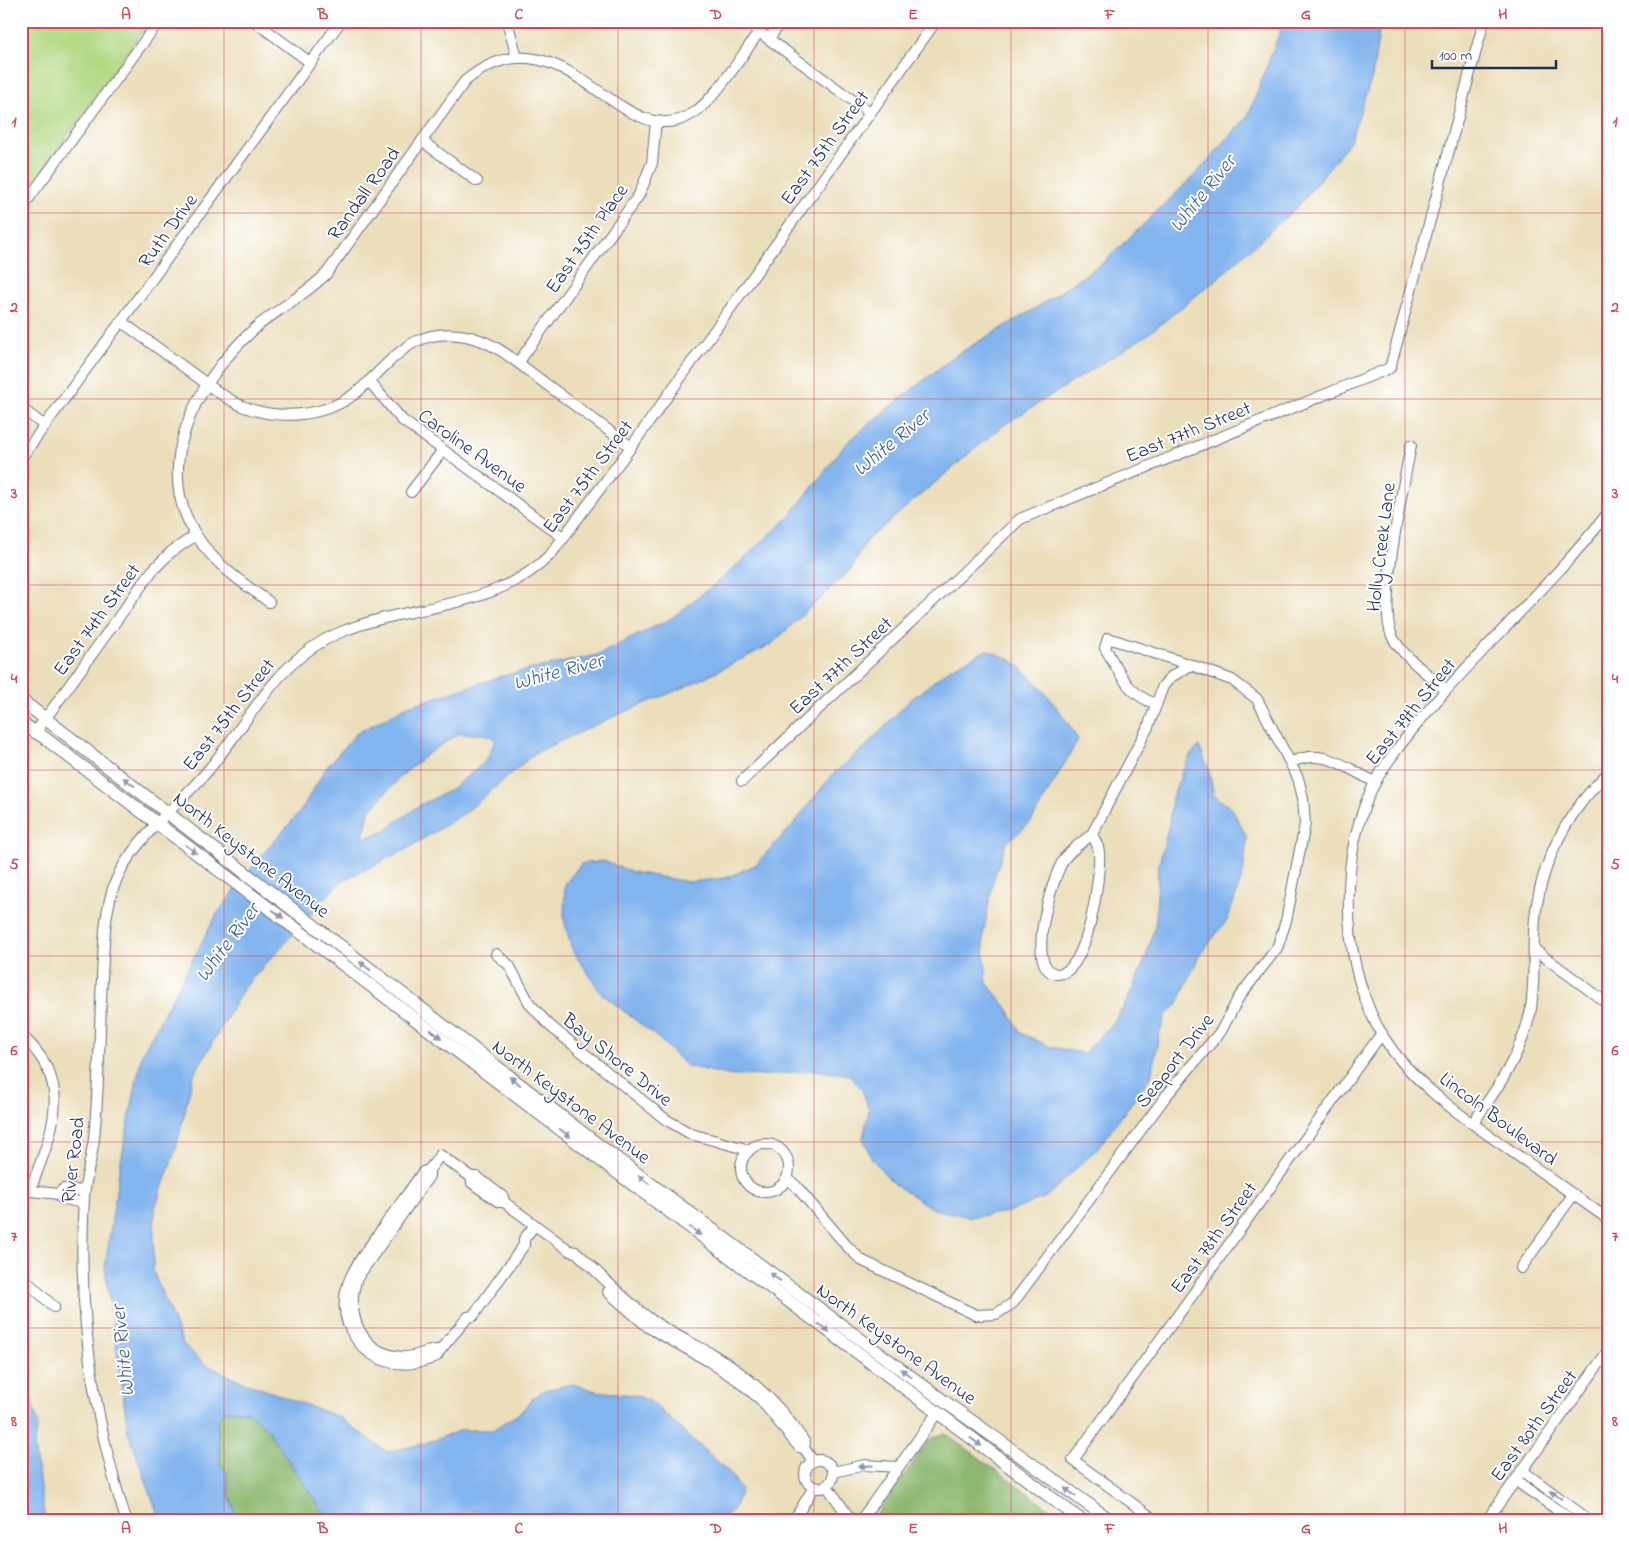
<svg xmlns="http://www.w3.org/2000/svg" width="1629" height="1541" viewBox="0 0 1629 1541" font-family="'Indie Flower',sans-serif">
<rect width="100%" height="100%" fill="#fff"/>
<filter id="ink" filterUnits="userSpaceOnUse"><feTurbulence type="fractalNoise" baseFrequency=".02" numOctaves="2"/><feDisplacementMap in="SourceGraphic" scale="10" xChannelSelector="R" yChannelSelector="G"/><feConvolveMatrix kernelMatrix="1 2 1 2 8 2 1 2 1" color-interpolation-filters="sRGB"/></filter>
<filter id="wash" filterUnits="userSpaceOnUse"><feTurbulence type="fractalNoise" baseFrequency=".0096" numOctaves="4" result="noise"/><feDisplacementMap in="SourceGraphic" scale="20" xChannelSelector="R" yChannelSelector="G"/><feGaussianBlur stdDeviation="1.12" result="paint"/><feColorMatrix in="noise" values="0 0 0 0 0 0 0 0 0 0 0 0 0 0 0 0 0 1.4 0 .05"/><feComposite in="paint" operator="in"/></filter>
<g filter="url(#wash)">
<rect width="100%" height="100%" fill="#ebdebb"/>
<polygon fill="#b1d882" stroke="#668470" points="21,21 149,21 21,200"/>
<g fill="#8cb870" stroke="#547467">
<polygon points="224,1410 249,1411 268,1430 329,1520 237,1520 229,1493 227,1472 220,1465 217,1420"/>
<polygon points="945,1433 1065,1520 1066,1520 873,1520 929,1440"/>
</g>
<polygon fill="#eeda9e" stroke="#84847e" points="469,1506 504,1520 487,1520 473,1513 458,1520 449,1520"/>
<g fill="#82b4ee" stroke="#4e72a6" fill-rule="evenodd">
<path d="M1284 21H1381L1372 77 1350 141 1300 204 1217 279 1147 335 1001 427 866 541 851 569 772 644 685 687 617 715 535 753 465 813 405 850 340 882 244 988 193 1076 176 1149 155 1208 153 1271 183 1344 205 1364 241 1381 339 1417 387 1452 423 1444 462 1430H492L520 1413 531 1400 544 1390 573 1384 596 1391 635 1395 650 1401 730 1473 741 1490 735 1506 724 1520H500C483 1513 468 1504 453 1520H329L268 1430 249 1411 225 1410 217 1420 220 1465 227 1472 229 1493 237 1520H160L128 1431 105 1268 119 1171 142 1054 217 914 260 857 300 812 326 768 357 733 406 707 509 674 598 655 672 618 732 570 789 517 846 444 872 421 956 355 1036 308 1103 263 1194 176 1248 116ZM458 734H483L496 739 486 761 449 791 420 805 381 833 363 838 369 812 400 777 426 755Z"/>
<path d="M987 650C994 653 1003 656 1009 659 1031 671 1067 718 1078 740L1031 822 1006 843 993 881 983 935 987 983 1007 1008 1021 1033 1051 1047 1083 1053 1114 1022 1127 1001 1146 958 1156 921 1158 868 1169 824 1172 797 1189 757 1199 746 1209 770 1214 795 1233 810 1247 838 1243 874 1228 919 1199 956 1177 1005 1166 1015 1159 1035 1151 1076 1099 1147 1046 1197 1009 1212 970 1217 933 1209 894 1184 872 1159 863 1138 869 1110 862 1089 850 1075 812 1070 772 1075 733 1076 686 1066 657 1037 601 993 571 947 564 919 565 884 581 864 603 861 632 872 689 882 726 878 755 865 792 826 832 775 866 746 909 701 951 668Z"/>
<polygon points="21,1380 29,1390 38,1424 34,1447 45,1520 21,1520"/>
</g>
</g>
<g filter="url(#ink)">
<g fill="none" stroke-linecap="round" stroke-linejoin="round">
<defs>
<g id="minor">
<polyline points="254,21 311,63"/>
<polyline points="507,21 516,54"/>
<polyline points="744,21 870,113"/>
<polyline points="769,39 781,21"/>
<polyline points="422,141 477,181"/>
<polyline points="21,209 159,21"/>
<path d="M122 322C145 339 169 356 192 373 208 385 224 398 242 406 279 421 326 417 357 392 393 362 410 326 466 336 497 342 521 366 546 384 574 405 603 426 631 447"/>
<polyline points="518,363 639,195 652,163 656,121"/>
<polyline points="369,381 402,420 564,538"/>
<polyline points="21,408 45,426"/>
<path d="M1411 445C1404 485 1377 603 1392 636 1401 655 1430 676 1446 690"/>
<polyline points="21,458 341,21"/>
<polyline points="411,492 443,450"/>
<path d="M1608 513C1539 601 1452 672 1387 763 1362 798 1350 846 1349 889 1347 940 1357 994 1384 1038 1413 1084 1463 1117 1507 1148 1540 1171 1574 1195 1608 1219"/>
<path d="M269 602C246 585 221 569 203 545 147 472 194 385 252 331 276 309 305 296 327 273L465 81C563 0 620 159 692 114 715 100 742 55 759 32"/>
<path d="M1156 704C1127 694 1120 673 1105 648L1108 638 1191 665"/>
<polyline points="35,733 152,571 171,552 196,535"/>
<path d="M1292 762C1324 747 1346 768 1375 782"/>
<polyline points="742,781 1020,519 1390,368 1484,21"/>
<path d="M1092 834C1095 840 1098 845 1099 852 1101 875 1088 976 1057 974 1023 970 1053 876 1064 859 1071 849 1083 842 1092 834Z"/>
<polyline points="1535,950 1608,1004"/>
<polyline points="496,954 509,965 530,1004 549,1025 665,1119 691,1134 742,1148 748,1152"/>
<path d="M21 1035C77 1084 51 1133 30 1191"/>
<path d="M1473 1123C1497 1089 1520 1056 1530 1014 1535 987 1533 961 1534 934 1536 872 1563 816 1608 773"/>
<circle cx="765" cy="1168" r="24"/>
<path d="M429 1170 423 1172C410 1191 396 1209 383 1228 362 1257 335 1286 348 1324 353 1336 361 1347 371 1354 391 1367 417 1366 437 1356 439 1349 462 1325 468 1317L473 1316 524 1245V1239L535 1225"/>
<path d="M471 1177 472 1183 499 1202H504L570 1251 576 1252C601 1275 624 1301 653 1321 672 1334 692 1343 712 1354 749 1376 782 1407 805 1443L804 1448 813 1461"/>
<polyline points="787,1178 796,1186 846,1245 861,1260 976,1315 996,1314 1013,1303 1166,1096 1221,1031 1239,997 1277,948 1286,921 1305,824 1303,798 1298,778 1257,699 1232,680 1191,665 1171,677 1163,686 1148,727 1092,834"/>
<polyline points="21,1190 59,1194"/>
<polyline points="59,1194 61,1198 83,1203"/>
<polyline points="59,1194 63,1189 84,1191"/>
<polyline points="1521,1268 1573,1195"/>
<polyline points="21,1276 54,1307"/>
<polyline points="608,1292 648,1327 710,1362 739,1381 761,1400 799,1447 804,1448"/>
<path d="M439 1350C428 1349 417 1357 405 1357 361 1356 344 1314 357 1278L429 1176V1170L440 1155 471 1177H477L503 1197 504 1202"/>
<circle cx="819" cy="1474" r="14"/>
<polyline points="1523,1471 1589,1520"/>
<polyline points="833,1472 865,1465 898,1467"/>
<polyline points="1516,1481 1572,1520"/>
<polyline points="827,1486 851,1520"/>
<path d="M126 1520C93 1416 77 1307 84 1198 85 1178 92 1158 94 1138 101 1069 99 999 105 930 107 908 111 888 122 868 143 832 177 806 204 775 249 724 275 659 341 632 410 603 495 611 551 554L631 447 936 21"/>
<polyline points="794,1520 814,1487"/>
<polyline points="861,1520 937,1413"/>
<polyline points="1155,1520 1073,1460 1382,1033"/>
<polyline points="1487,1520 1608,1351"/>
</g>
<g id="major">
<polyline points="21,700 601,1147 945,1402 1110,1520"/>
<polyline points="21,723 42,736 619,1174 1081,1520"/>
</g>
</defs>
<use href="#minor" stroke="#646c7f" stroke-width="12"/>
<use href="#major" stroke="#646c7f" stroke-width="14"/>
<use href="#minor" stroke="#fff" stroke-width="10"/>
<use href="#major" stroke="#fff" stroke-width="12"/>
</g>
<defs><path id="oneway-solid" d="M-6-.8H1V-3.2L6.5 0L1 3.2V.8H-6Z" transform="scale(1.25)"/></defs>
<g fill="#8d97ae">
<use href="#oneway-solid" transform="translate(129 782) rotate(-143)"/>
<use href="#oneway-solid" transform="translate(191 849) rotate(37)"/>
<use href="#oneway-solid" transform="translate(278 914) rotate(37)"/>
<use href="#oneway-solid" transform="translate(365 966) rotate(-142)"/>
<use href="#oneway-solid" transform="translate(436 1034) rotate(38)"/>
<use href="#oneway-solid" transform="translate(515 1081) rotate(-143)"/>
<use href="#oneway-solid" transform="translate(565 1133) rotate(37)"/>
<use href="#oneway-solid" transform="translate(644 1180) rotate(-143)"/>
<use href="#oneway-solid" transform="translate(695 1231) rotate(37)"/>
<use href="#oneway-solid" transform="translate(775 1277) rotate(-144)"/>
<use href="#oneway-solid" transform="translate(824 1328) rotate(37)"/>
<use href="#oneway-solid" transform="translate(906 1373) rotate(-144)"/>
<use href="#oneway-solid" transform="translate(976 1442) rotate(36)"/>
<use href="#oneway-solid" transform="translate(866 1466) rotate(177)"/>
<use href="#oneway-solid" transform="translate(1070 1492) rotate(-145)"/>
<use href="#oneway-solid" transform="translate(1556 1495) rotate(-143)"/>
</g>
</g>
<path fill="none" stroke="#d1495b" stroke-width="1" stroke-opacity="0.55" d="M224 21V1520M421 21V1520M618 21V1520M814 21V1520M1011 21V1520M1208 21V1520M1405 21V1520M21 213H1608M21 399H1608M21 585H1608M21 770H1608M21 956H1608M21 1142H1608M21 1328H1608"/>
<g text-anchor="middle" stroke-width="4" stroke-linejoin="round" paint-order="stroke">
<g font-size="20" fill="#1b2f5e" stroke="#fff">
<text transform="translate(824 147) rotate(-54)" y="7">East 75th Street</text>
<text transform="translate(363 193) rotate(-54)" y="7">Randall Road</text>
<text transform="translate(167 230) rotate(-54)" y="7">Ruth Drive</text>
<text transform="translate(586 238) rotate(-55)" y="7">East 75th Place</text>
<text transform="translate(1188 431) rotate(-22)" y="7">East 77th Street</text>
<text transform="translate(473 450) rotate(36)" y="7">Caroline Avenue</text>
<text transform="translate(587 476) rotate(-53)" y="7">East 75th Street</text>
<text transform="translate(1380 547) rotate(-83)" y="7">Holly Creek Lane</text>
<text transform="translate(96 619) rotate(-54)" y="7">East 74th Street</text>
<text transform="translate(840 665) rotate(-43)" y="7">East 77th Street</text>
<text transform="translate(1410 711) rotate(-51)" y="7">East 79th Street</text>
<text transform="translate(228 714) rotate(-52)" y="7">East 75th Street</text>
<text transform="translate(252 854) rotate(38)" y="7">North Keystone Avenue</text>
<text transform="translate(618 1059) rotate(39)" y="7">Bay Shore Drive</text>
<text transform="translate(1174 1060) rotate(-52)" y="7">Seaport Drive</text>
<text transform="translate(572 1101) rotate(37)" y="7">North Keystone Avenue</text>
<text transform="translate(1499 1118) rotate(37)" y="7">Lincoln Boulevard</text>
<text transform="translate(72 1160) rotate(-83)" y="7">River Road</text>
<text transform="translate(1213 1237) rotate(-54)" y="7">East 78th Street</text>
<text transform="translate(897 1343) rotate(36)" y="7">North Keystone Avenue</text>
<text transform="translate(1533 1425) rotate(-54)" y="7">East 80th Street</text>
</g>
<g font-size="21" font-style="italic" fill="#3f5e90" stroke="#fff">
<text transform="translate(1202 193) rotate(-51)" y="7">White River</text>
<text transform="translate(891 442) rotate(-40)" y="7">White River</text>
<text transform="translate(558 671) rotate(-15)" y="7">White River</text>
<text transform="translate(227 942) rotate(-53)" y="7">White River</text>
<text transform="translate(122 1351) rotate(-96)" y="7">White River</text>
</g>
</g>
<rect width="1629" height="1541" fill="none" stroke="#fff" stroke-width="55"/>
<path d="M1432 60v8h124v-8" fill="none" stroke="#1b2f5e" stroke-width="2.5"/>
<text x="1439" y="60" font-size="15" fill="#1b2f5e" stroke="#ffffff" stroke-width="4" paint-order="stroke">100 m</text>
<rect x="28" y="28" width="1574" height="1486" fill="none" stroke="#d1495b" stroke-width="2"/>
<g font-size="16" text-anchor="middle" font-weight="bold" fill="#d1495b">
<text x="126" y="19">A</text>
<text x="323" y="19">B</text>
<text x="519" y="19">C</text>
<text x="716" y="19">D</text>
<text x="913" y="19">E</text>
<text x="1110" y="19">F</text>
<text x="1306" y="19">G</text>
<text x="1503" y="19">H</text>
<text x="14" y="126">1</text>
<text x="1615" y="126">1</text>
<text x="14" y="312">2</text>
<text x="1615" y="312">2</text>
<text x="14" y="498">3</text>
<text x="1615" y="498">3</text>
<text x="14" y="683">4</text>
<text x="1615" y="683">4</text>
<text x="14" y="869">5</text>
<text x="1615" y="869">5</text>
<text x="14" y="1055">6</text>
<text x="1615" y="1055">6</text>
<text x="14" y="1241">7</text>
<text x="1615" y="1241">7</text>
<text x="14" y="1426">8</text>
<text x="1615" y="1426">8</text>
<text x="126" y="1533">A</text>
<text x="323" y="1533">B</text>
<text x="519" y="1533">C</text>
<text x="716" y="1533">D</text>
<text x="913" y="1533">E</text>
<text x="1110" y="1533">F</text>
<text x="1306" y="1533">G</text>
<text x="1503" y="1533">H</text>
</g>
</svg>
